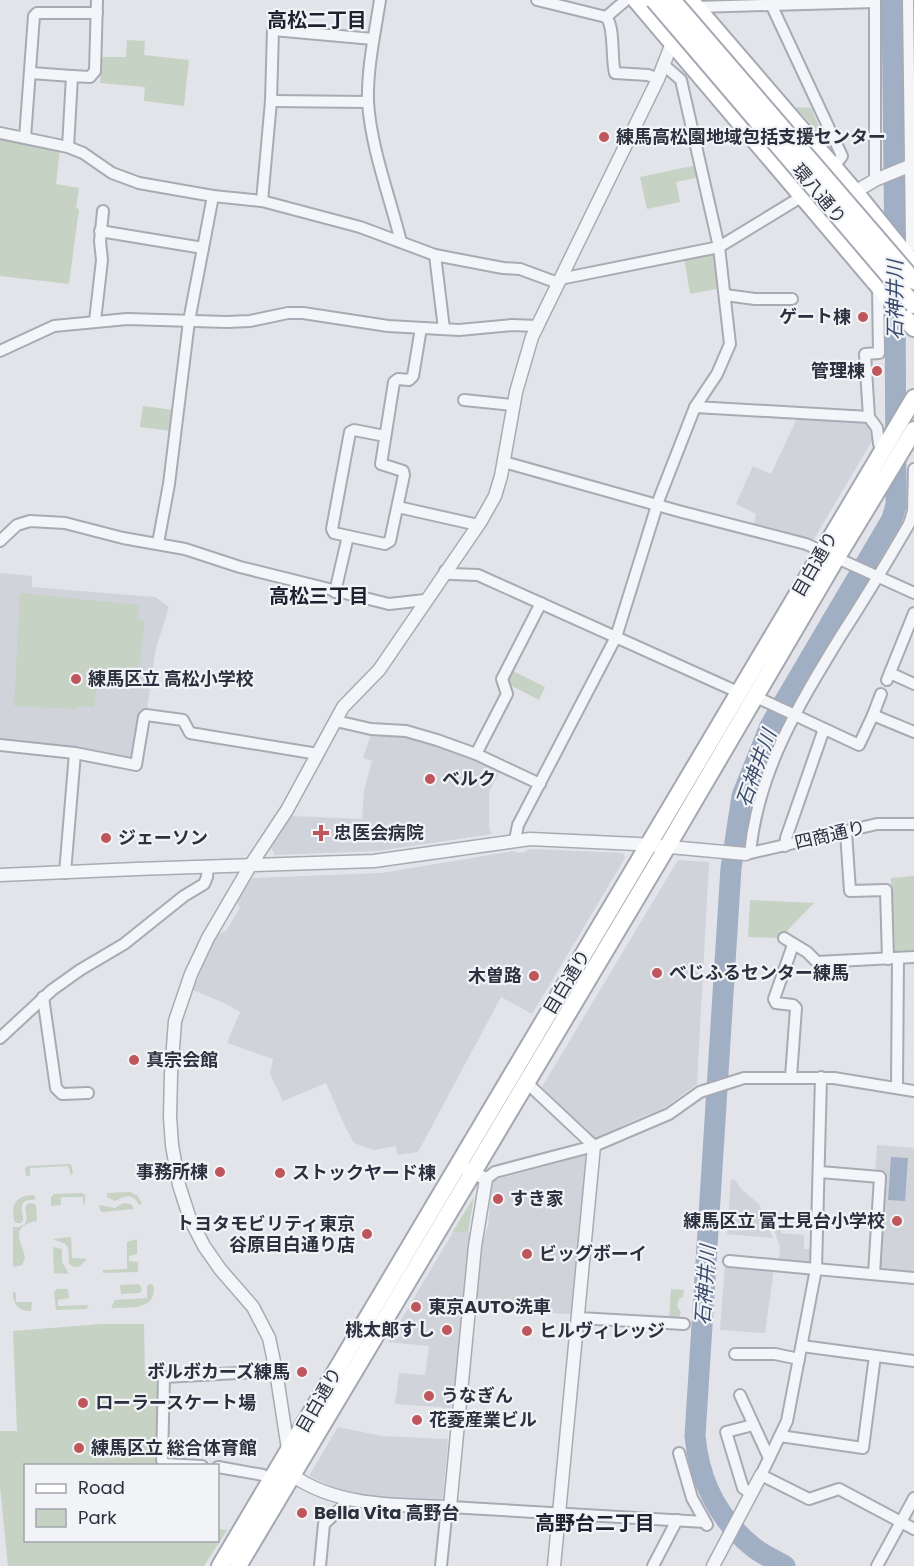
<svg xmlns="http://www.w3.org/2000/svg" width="914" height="1566" viewBox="0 0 914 1566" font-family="Poppins,'Noto Sans JP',sans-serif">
<rect width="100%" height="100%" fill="#e2e4e9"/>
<g fill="#d0d3da">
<polygon points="798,416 865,422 869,426 872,441 814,539 809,541 753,527 756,514 736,504 753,466 771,474"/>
<polygon points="0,573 32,576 32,587 155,597 169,607 156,648 147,710 140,710 134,756 129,759 0,741"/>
<polygon points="372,732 406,735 501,769 489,792 489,828 492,834 378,851 275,855 271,848 292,816 362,819 364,791 372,761 363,758"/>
<polygon points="533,849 623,853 625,858 532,1014 501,997 418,1152 397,1155 396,1146 374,1150 354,1143 343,1122 326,1083 283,1101 270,1074 273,1059 227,1043 240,1012 224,1003 193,990 215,938 218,934 226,931 240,908 236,902 252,878 381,873 514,851 517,853 525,852 527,850"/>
<polygon points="678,860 709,862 697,1084 664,1108 630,1122 596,1140 542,1087"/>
<polygon points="877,1145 914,1148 914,1274 879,1271 875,1173"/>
<polygon points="585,1155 588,1158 572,1312 570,1314 480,1309 476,1304 481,1246 488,1226 492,1182 494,1180"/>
<polygon points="731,1179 735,1180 742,1190 759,1204 773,1238 727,1234"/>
<polygon points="773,1227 781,1228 781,1233 804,1235 804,1249 814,1249 812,1263 779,1261 780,1247"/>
<polygon points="453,1232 470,1233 460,1345 451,1408 395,1404 399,1373 425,1375 429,1346 388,1342"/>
<polygon points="725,1265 774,1269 765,1333 720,1330"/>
<polygon points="338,1427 382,1436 448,1439 443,1497 439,1500 353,1496 309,1476"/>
</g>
<g fill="#c6d2c4">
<polygon points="127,40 145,41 144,55 189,60 184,106 144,101 145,87 100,83 102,57 126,57"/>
<polygon points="797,107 811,108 825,140 797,109"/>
<polygon points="0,138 60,149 56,184 79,188 76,208 79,209 69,284 0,276"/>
<polygon points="697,165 700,177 676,182 680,202 647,209 640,177"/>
<polygon points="711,253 715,256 721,288 690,294 684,258"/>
<polygon points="143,406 174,410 171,431 140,427"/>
<polygon points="20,593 139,605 138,619 145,620 138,679 98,674 94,707 77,706 77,709 14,706"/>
<polygon points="511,670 545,687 539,700 508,684 507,678"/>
<polygon points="914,876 914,951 892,953 891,878"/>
<polygon points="750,900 814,903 780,938 748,937"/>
<polygon points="71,1164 73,1173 71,1175 68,1166 30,1168 30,1176 26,1176 25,1168 28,1166"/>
<path d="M130 1192 138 1196 142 1204 139 1205C133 1193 125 1196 115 1201L107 1197V1193Z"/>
<polygon points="82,1193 85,1195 85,1204 83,1205 83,1197 61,1197 61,1205 51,1206 51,1197 54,1194"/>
<path d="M34 1195 36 1199 25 1201C18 1208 24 1212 23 1220L21 1223H15C10 1206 15 1195 34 1195Z"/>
<polygon points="474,1197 468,1233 453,1232 453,1231"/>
<path d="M32 1203 36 1205 37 1221C9 1226 21 1240 25 1257L22 1265 13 1267V1227H19L25 1224 27 1218 25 1208 27 1204Z"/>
<polygon points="123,1203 131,1204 134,1209 102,1212 100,1210 99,1205 115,1208"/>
<path d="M71 1237 72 1258 87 1259 79 1267H74L69 1264C68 1244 71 1245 52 1239Z"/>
<polygon points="137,1239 137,1254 129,1256 129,1261 138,1262 138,1272 103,1273 103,1270 127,1269 127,1242"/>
<polygon points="53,1247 62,1249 62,1262 69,1274 54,1273"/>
<polygon points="139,1284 142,1289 140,1293 121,1294 120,1285"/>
<path d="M152 1284 154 1288C154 1311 129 1307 111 1308L115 1300 147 1298V1287L149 1284Z"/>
<polygon points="57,1289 68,1289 69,1298 58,1300 58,1306 88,1305 89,1306 86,1309 56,1310 54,1292"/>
<polygon points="671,1289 684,1290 683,1297 679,1299 677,1306 681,1312 678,1320 669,1319"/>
<path d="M13 1292 16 1293V1302H32L31 1311C20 1312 12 1304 13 1292Z"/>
<polygon points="101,1324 144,1324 145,1372 159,1372 158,1465 26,1466 26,1540 218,1540 218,1529 227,1530 204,1566 8,1566 0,1486 0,1431 17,1431 13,1331"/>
</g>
<polygon fill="#a1afc5" points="891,1157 908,1158 905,1201 888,1200"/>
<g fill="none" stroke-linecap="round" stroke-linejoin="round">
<g stroke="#a1afc5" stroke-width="21">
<polyline points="892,0 895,257"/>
<path d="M785 1566C775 1560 763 1555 753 1547 718 1519 699 1480 695 1436L731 868 742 796 770 726 892 519 896 505V489L895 292"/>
</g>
<defs>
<g id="minor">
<path d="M380 0C375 33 367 68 368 102 371 149 390 197 401 242"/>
<polyline points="537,0 606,17"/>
<path d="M626 0 606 17C615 26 611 59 615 73L648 75 658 79"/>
<polyline points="769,0 842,156 831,172"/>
<polyline points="875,0 875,180"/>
<polyline points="696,7 875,2"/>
<polyline points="31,73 72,76"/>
<polyline points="271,101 368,102"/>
<polyline points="0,133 68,147 83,153 112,173 139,183 213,196 262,201 360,227 435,255 503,268 520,269 558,283"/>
<polyline points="25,138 34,16 37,13 97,13"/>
<polyline points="68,147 72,76 90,77 95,71 97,0"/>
<polyline points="262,201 271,101 273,30 373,39"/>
<polyline points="100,231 203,248"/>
<polyline points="435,255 444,329"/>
<polyline points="907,256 911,242 908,0"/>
<polyline points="560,279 719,247 806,194"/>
<polyline points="878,287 879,353 865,354 869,417 877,428 879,444 883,448"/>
<polyline points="725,295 755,299 792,299"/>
<polyline points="95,321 102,260 100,241 103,211"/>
<polyline points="0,351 54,326 127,319 227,322 250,321 288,313 303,313 388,326 459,330 512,325 537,326"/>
<polyline points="464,400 513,405"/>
<polyline points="695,407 869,417"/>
<polyline points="385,436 354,430 350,432 332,529 334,533 385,544 390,541 404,475 403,471 381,464 394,382 398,379 409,380 413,376 421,328"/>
<polyline points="504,462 682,512 806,544 914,593"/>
<polyline points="398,507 478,525"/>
<polyline points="0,541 17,525 30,521 65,523 123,538 185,549 240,567 389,604 425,600"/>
<polyline points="158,543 169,484 189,321 213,196"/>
<polyline points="445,571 451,574 478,575 740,693"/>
<polyline points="335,592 348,536"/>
<polyline points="890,673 914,684"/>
<polyline points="887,680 914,613"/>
<polyline points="754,696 859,745 873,715 914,732"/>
<polyline points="873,715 881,694"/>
<polyline points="336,721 371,729 406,731 437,740 476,754 540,784"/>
<polyline points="0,745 75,753 136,765 144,717 146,715 183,720 190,733 318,754"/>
<polyline points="476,754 507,694 502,679 541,603"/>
<polyline points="846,832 850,891 886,890 888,959"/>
<polyline points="515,840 518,825 616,637 659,499 695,407 717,374 730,344 719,247 681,80 664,65"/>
<polyline points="785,846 786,838 824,729"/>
<path d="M750 853C758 771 798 706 840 637 864 600 887 562 909 524L913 511 914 469"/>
<polyline points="746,854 877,824 914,824"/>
<polyline points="65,873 75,753"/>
<polyline points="784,938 807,952 817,962 914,957"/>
<polyline points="43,997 56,1088 62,1094 88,1093"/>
<polyline points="0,1038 52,990 80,970 124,944 184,896 204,884 207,877 208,866"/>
<polyline points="791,1077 796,1008 793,1005 776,1003 774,999 793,945"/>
<polyline points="821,1077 816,1269 787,1421 761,1475 809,1499 839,1489 914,1529"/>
<polyline points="526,1082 594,1146"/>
<polyline points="897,1088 898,959"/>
<polyline points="820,1172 880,1177 874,1274"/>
<polyline points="486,1179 495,1172 594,1146 669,1114 700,1092 744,1078 834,1078 914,1091"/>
<polyline points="729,1261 914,1278"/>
<polyline points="579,1318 684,1324"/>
<polyline points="802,1346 914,1361"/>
<polyline points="735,1354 775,1354 799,1359"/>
<polyline points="740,1395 769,1458"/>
<polyline points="780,1436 863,1448 875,1356"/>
<polyline points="679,1453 692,1498 707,1525"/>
<polyline points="202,1466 165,1464 162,1460 164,1377 276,1371"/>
<polyline points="218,1467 263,1475 272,1480"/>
<polyline points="751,1494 743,1488 726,1432 753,1425"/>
<polyline points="450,1507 705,1522"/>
<polyline points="320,1566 324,1524 342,1507 347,1500"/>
<polyline points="441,1566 447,1507"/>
<polyline points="653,1566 677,1520"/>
<polyline points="877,1566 914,1498"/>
</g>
<g id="tertiary">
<polyline points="855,192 875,180 914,164"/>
<polyline points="0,875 136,869 374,861 530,839 637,844 746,854"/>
<path d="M466 1169 486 1179 475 1246 450 1507C397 1505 337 1507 292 1475L276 1371 269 1338 253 1307 220 1269 204 1246 190 1219 179 1185 172 1145 170 1117 171 1074 175 1021 191 974 208 938 250 866 287 810 343 707 379 670 481 521 495 496 501 476 516 392 532 337 658 79 672 43V37"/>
<polyline points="554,1566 594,1146"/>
<polyline points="713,1566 761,1475"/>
</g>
<g id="primary">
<polyline points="636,0 914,328"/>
<polyline points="690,0 855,192 914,265"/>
<polyline points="220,1566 914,398"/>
<polyline points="238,1566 667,847 837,557 914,430"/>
</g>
</defs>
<use href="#minor" stroke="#a8abb3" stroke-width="14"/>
<use href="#tertiary" stroke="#a8abb3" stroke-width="15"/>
<use href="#primary" stroke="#a3a8b3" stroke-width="20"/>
<use href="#minor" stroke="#f4f5f8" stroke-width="10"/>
<use href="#tertiary" stroke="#f4f5f8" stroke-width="12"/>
<use href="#primary" stroke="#fff" stroke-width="16"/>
<defs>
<g id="primary-bridge">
<polyline points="654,0 914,305"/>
<polyline points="672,0 914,281"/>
</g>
</defs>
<use href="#primary-bridge" stroke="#a3a8b3" stroke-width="20" stroke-linecap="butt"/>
<use href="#primary-bridge" stroke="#fff" stroke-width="16"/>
</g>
<g fill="#bf565b" stroke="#f1f3f6" stroke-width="2">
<circle cx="604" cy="137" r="6"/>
<circle cx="863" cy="317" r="6"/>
<circle cx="877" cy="371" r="6"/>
<circle cx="76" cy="679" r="6"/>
<circle cx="430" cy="779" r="6"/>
<path d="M318 824h6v6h6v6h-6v6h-6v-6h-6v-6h6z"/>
<circle cx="106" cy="838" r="6"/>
<circle cx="657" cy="973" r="6"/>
<circle cx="534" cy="976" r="6"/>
<circle cx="134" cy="1060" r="6"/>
<circle cx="220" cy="1172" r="6"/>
<circle cx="280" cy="1173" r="6"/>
<circle cx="498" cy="1199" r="6"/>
<circle cx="897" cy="1221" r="6"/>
<circle cx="367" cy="1234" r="6"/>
<circle cx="527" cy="1254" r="6"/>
<circle cx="416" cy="1307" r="6"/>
<circle cx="447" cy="1330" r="6"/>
<circle cx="527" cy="1331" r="6"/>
<circle cx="302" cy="1372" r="6"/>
<circle cx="429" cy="1396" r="6"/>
<circle cx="83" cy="1403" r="6"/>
<circle cx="417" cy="1420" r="6"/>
<circle cx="79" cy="1448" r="6"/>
<circle cx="302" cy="1513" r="6"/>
</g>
<g text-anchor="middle" stroke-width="4.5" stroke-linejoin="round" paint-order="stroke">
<g font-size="18" font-weight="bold" fill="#2c313f" stroke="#f1f3f6" text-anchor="start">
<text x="616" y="143">練馬高松園地域包括支援センター</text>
<text x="851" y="323" text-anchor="end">ゲート棟</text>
<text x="865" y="377" text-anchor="end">管理棟</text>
<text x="88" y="685">練馬区立 高松小学校</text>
<text x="442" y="785">ベルク</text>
<text x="334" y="839">忠医会病院</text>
<text x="118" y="844">ジェーソン</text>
<text x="669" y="979">べじふるセンター練馬</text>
<text x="522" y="982" text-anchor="end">木曽路</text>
<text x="146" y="1066">真宗会館</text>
<text x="208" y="1178" text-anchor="end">事務所棟</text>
<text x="292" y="1179">ストックヤード棟</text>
<text x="510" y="1205">すき家</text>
<text x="885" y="1227" text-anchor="end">練馬区立 富士見台小学校</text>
<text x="355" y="1230" text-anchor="end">トヨタモビリティ東京<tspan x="355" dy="21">谷原目白通り店</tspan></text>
<text x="539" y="1260">ビッグボーイ</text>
<text x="428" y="1313">東京AUTO洗車</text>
<text x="435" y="1336" text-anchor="end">桃太郎すし</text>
<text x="539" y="1337">ヒルヴィレッジ</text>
<text x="290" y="1378" text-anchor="end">ボルボカーズ練馬</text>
<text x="441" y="1402">うなぎん</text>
<text x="95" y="1409">ローラースケート場</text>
<text x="429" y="1426">花菱産業ビル</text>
<text x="91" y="1454">練馬区立 総合体育館</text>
<text x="314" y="1519">Bella Vita 高野台</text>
</g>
<g font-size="18" fill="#2c313f" stroke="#f1f3f6">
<text transform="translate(819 194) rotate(50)" y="6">環八通り</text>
<text transform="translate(815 564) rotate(-60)" y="6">目白通り</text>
<text transform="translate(830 835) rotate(-13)" y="6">四商通り</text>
<text transform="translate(567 982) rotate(-59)" y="6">目白通り</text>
<text transform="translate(319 1400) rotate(-60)" y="6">目白通り</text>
</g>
<g font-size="20" font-weight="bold" fill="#1e2230" stroke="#f1f3f6">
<text x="317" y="27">高松二丁目</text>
<text x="319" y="603">高松三丁目</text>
<text x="595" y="1530">高野台二丁目</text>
</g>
<g font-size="20" font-style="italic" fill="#3b4d6e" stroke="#f1f3f6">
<text transform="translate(895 300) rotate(-90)" y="7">石神井川</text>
<text transform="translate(756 768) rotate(-70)" y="7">石神井川</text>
<text transform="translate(705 1285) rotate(-86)" y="7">石神井川</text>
</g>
</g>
<rect x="24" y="1464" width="195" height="78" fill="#f1f3f6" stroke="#a2a5ad" stroke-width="1.5"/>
<rect x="36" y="1484" width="30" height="9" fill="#ffffff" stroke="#a2a5ad" stroke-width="1.5"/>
<text x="78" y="1494" font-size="18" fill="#2c313f">Road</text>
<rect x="36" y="1509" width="30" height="18" fill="#c6d2c4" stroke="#a2a5ad" stroke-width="1.5"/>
<text x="78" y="1524" font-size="18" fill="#2c313f">Park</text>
</svg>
